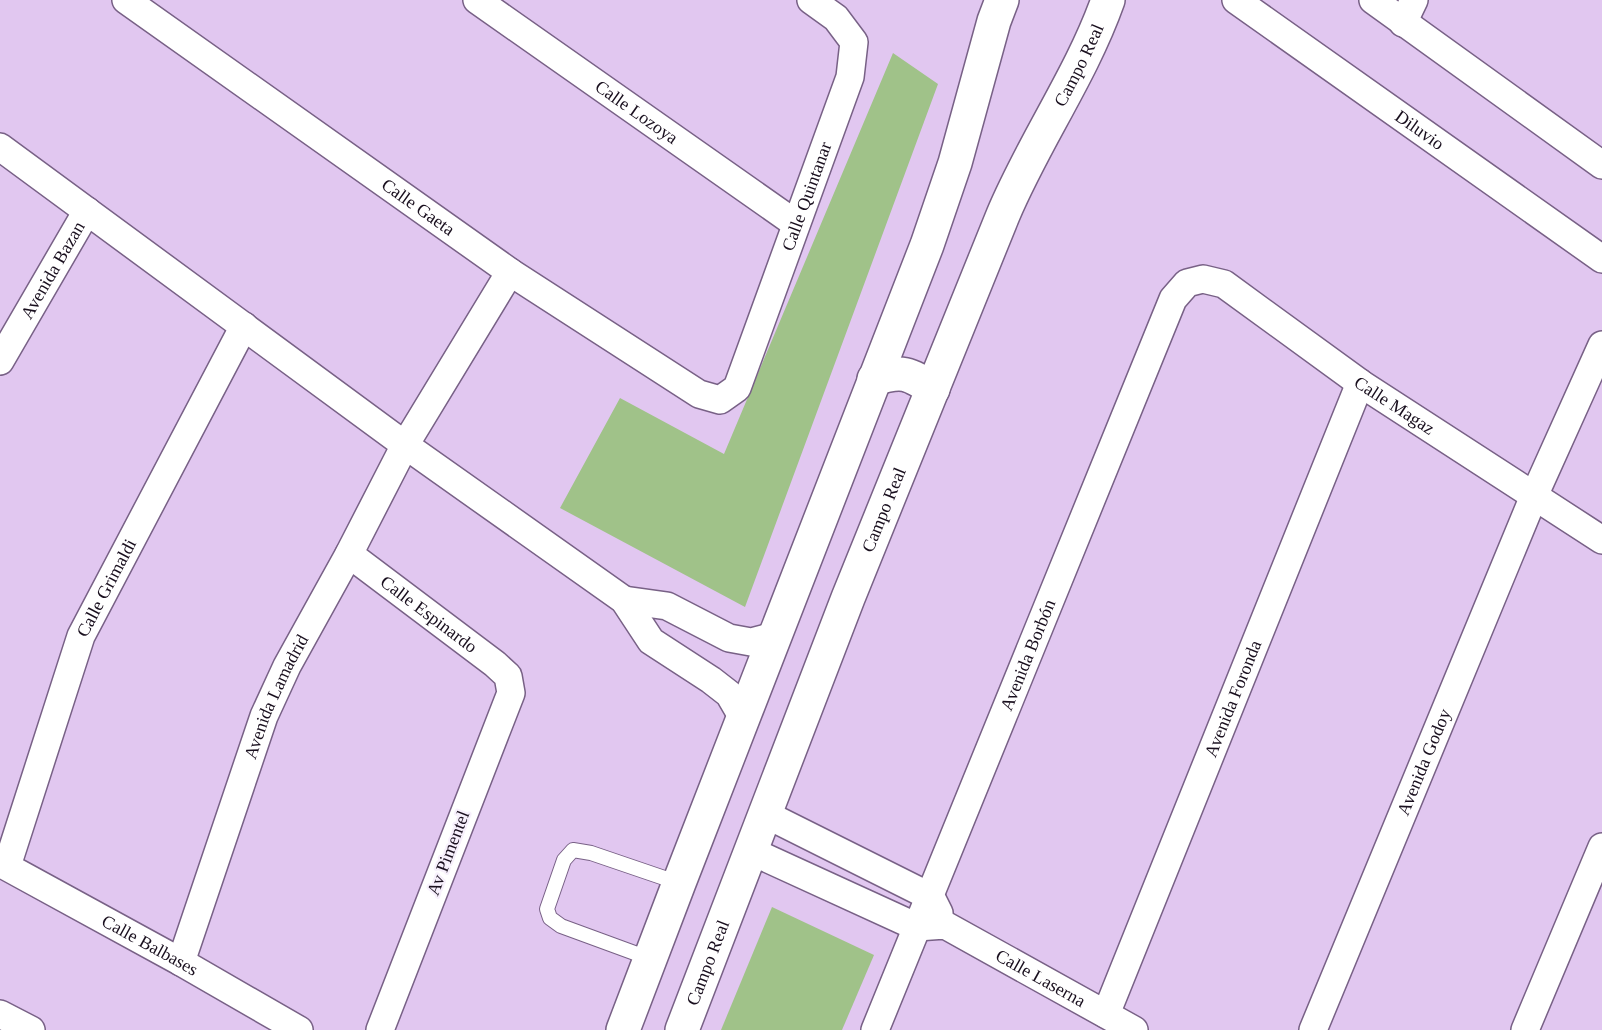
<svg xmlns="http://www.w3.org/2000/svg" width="1602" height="1030" viewBox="0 0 1602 1030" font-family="'Times New Roman',serif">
<rect width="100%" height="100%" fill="#e1c7f0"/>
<g fill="#a0c289">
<polygon points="893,53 938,84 745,607 560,508 620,398 724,454"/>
<polygon points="772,907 874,955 842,1030 721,1030"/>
</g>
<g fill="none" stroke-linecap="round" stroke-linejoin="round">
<defs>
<polyline id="service" points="651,959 561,926 550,918 547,909 564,860 573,850 591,853 679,883"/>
<g id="minor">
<path id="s1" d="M126 0 510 272 699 394 720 400 737 388 850 77 854 42 836 18 811 0"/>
<path id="s2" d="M477 0 796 224"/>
<path id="s3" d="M1236 0 1602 259"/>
<polyline points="1373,0 1602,165"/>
<polyline points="1403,23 1414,0"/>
<polyline points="0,147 405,445 624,600 651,641 711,680 729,694 743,718"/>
<path id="s4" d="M0 361 87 211"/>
<path id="s5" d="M349 554 495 664 508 676 511 693 380 1030"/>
<polyline points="624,600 667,606 729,638 751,642 775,636"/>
<polyline points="765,814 931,897 939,913"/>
<path id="s6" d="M751 851 917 927 945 925 1134 1030"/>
<path id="s7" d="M0 863 181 962 299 1030"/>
<path id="s8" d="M7 866 81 636 244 326"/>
<path id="s9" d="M181 962 264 716 287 666 349 554 405 445 510 272"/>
<polyline points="0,1014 31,1030"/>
<path id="s10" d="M1106 1014 1360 383"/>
<path id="s11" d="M875 1030 1173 299 1187 283 1203 279 1224 284 1360 383 1602 540"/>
<path id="s12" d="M1313 1030 1534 496 1602 345"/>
<polyline points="1525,1030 1602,847"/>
</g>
<g id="tertiary">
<path d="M874 379C903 370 908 373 933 389"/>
<polyline points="623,1030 679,883 927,245 955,163 994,21 1002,0"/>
<path id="s13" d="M682 1030 848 598 1003 215C1034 141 1081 76 1108 0"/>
</g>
</defs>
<use href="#service" stroke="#786186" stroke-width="16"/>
<use href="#minor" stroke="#786186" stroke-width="30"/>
<use href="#tertiary" stroke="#786186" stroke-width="36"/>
<use href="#service" stroke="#fff" stroke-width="14"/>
<use href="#minor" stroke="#fff" stroke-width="27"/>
<use href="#tertiary" stroke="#fff" stroke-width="33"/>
</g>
<g text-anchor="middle" stroke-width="4.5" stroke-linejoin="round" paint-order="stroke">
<g font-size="18" fill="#190f1e" stroke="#f7f0fc">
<text dy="6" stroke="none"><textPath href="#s13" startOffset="1044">Campo Real</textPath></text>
<text dy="6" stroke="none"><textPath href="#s2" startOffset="195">Calle Lozoya</textPath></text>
<text dy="6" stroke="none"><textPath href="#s3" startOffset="225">Diluvio</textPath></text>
<text dy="6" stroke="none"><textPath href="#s1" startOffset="942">Calle Quintanar</textPath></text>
<text dy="6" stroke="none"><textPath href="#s1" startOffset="358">Calle Gaeta</textPath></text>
<text dy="6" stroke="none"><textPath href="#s4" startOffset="105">Avenida Bazan</textPath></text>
<text dy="6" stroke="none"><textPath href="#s11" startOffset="1058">Calle Magaz</textPath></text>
<text dy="6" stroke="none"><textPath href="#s13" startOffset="558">Campo Real</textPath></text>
<text dy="6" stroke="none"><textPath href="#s8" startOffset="296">Calle Grimaldi</textPath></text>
<text dy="6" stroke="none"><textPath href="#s5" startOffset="100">Calle Espinardo</textPath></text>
<text dy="6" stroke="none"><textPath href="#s11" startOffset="405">Avenida Borbón</textPath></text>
<text dy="6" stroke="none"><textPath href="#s9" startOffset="282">Avenida Lamadrid</textPath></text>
<text dy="6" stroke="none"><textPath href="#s10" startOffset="340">Avenida Foronda</textPath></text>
<text dy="6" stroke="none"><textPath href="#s12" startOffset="290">Avenida Godoy</textPath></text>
<text transform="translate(448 853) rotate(-69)" y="6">Av Pimentel</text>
<text dy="6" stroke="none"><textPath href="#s7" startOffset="171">Calle Balbases</textPath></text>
<text dy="6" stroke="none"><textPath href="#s13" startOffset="72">Campo Real</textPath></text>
<text dy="6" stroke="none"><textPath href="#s6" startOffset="320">Calle Laserna</textPath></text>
</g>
</g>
</svg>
